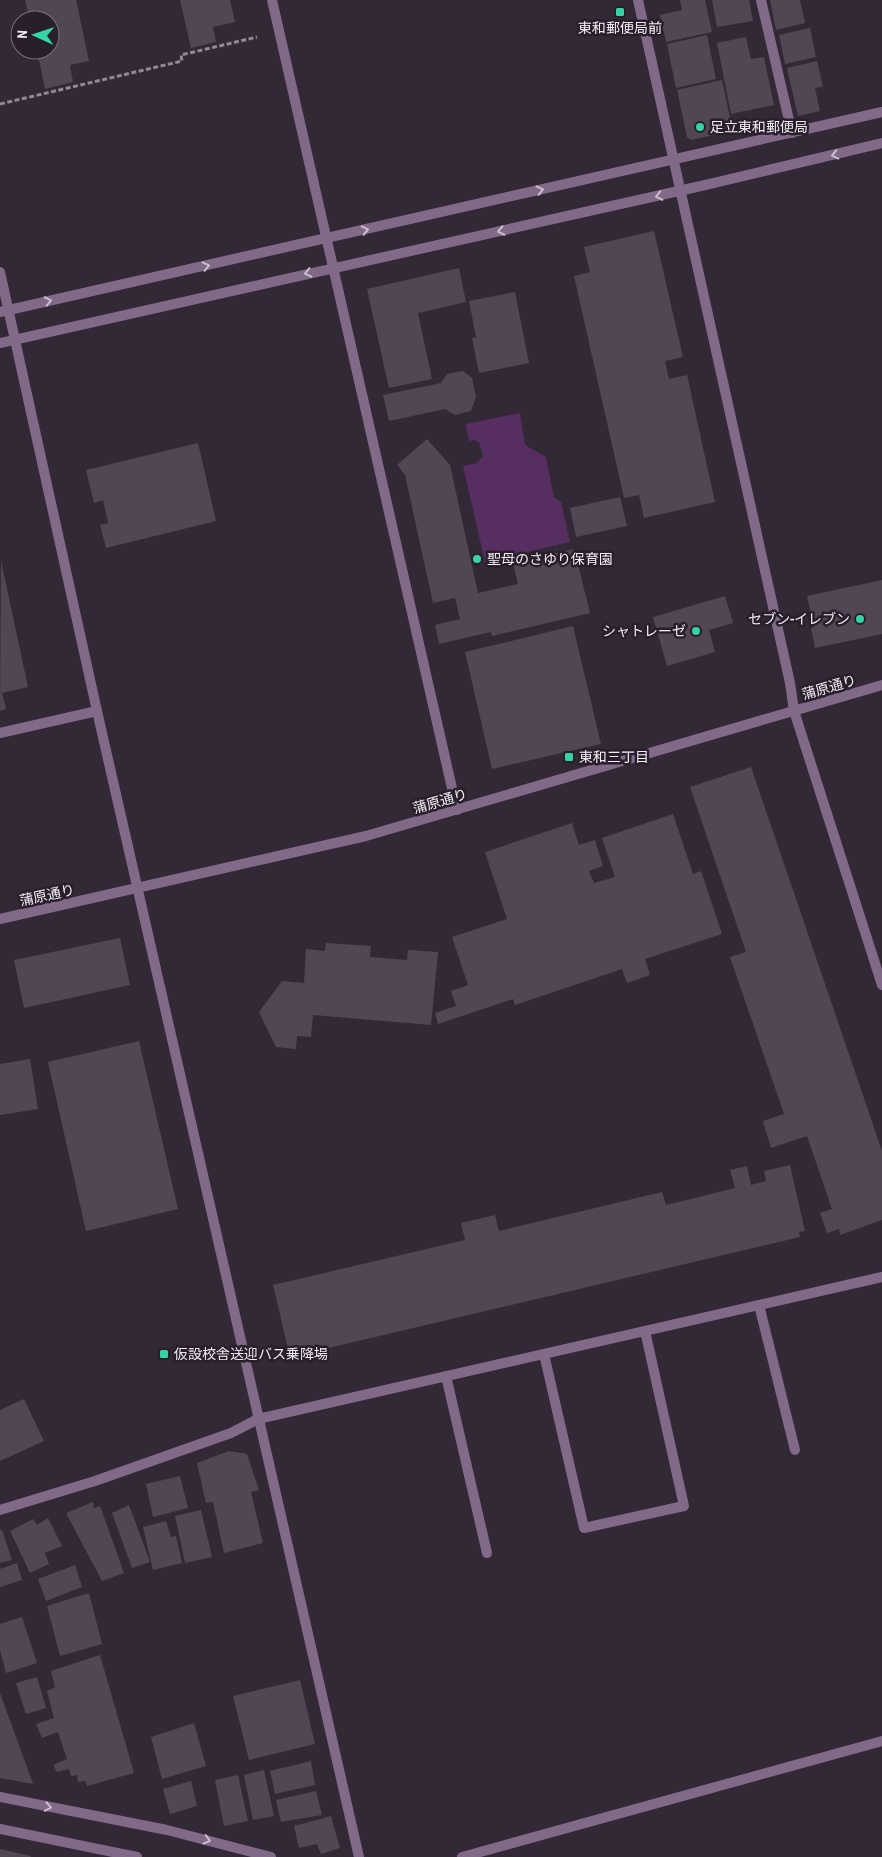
<svg xmlns="http://www.w3.org/2000/svg" width="882" height="1857" viewBox="0 0 882 1857" font-family="'Archivo Narrow','Noto Sans JP',sans-serif">
<rect width="100%" height="100%" fill="#332936"/>
<polygon fill="#572e61" points="520,413 525,445 546,457 554,497 561,502 570,542 485,562 463,466 477,463 483,456 479,442 474,440 469,441 466,424"/>
<g fill="#514654">
<polygon points="25,0 76,0 89,61 70,65 73,82 45,89 37,50 50,50 50,20 30,20"/>
<polygon points="180,0 230,0 235,22 213,27 216,42 191,48"/>
<polygon points="680,0 705,0 712,32 666,42 660,15 682,10"/>
<polygon points="712,0 749,0 753,21 717,27"/>
<polygon points="770,0 800,0 805,23 776,30"/>
<polygon points="810,28 816,57 785,64 779,35"/>
<polygon points="707,35 716,79 676,88 667,44"/>
<polygon points="746,37 751,59 764,57 774,105 731,114 717,43"/>
<polygon points="817,61 823,87 815,88 820,111 798,116 787,68"/>
<polygon points="722,80 733,131 691,140 687,137 677,90"/>
<polygon points="654,231 683,357 665,361 669,379 687,375 715,502 644,518 639,495 624,498 574,276 590,272 584,247"/>
<polygon points="459,268 466,302 418,313 432,379 389,388 367,289"/>
<polygon points="515,292 529,363 479,373 472,338 476,337 469,301"/>
<polygon points="463,371 472,378 476,397 471,411 455,415 445,409 389,421 383,395 441,383 447,374"/>
<polygon points="427,439 450,465 478,593 518,584 513,563 574,549 590,613 492,636 491,632 439,644 435,625 460,619 455,598 433,603 405,475 397,465"/>
<polygon points="198,443 216,521 106,548 100,525 108,523 103,500 94,503 86,470"/>
<polygon points="620,497 627,526 576,537 570,508"/>
<polygon points="1,561 28,687 2,693 6,709 0,711"/>
<polygon points="882,580 882,634 815,648 811,628 814,627 807,596"/>
<polygon points="725,596 733,623 709,630 715,652 667,666 653,617"/>
<polygon points="573,626 601,744 492,769 465,652"/>
<polygon points="751,767 882,1151 882,1220 840,1235 839,1229 827,1233 820,1213 832,1209 807,1136 771,1148 763,1121 784,1114 730,957 746,952 690,787"/>
<polygon points="673,814 693,874 701,871 722,934 645,959 650,975 627,983 622,969 515,1005 513,999 438,1024 435,1013 456,1006 451,991 468,985 452,937 507,919 485,852 572,823 579,845 595,840 603,866 589,871 594,883 615,877 602,838"/>
<polygon points="120,938 130,985 24,1008 14,960"/>
<polygon points="326,943 371,946 370,957 407,960 408,950 438,952 431,1025 313,1015 311,1037 297,1036 296,1049 276,1047 259,1012 282,981 304,983 306,949 325,951"/>
<polygon points="139,1041 178,1209 86,1231 48,1062"/>
<polygon points="30,1059 38,1109 0,1115 0,1064"/>
<polygon points="790,1165 805,1231 799,1232 800,1237 290,1357 273,1285 465,1240 461,1223 495,1215 499,1231 662,1192 666,1205 735,1188 730,1170 747,1166 751,1185 766,1181 764,1171"/>
<polygon points="24,1399 44,1441 0,1461 0,1410"/>
<polygon points="229,1451 247,1454 259,1490 251,1492 263,1543 224,1553 213,1502 206,1503 197,1463"/>
<polygon points="180,1476 188,1508 153,1517 146,1484"/>
<polygon points="93,1502 94,1508 100,1506 124,1573 102,1581 66,1513"/>
<polygon points="129,1505 150,1562 132,1568 112,1513"/>
<polygon points="201,1510 212,1557 185,1563 175,1516"/>
<polygon points="48,1518 62,1546 45,1553 49,1564 30,1573 10,1531 33,1519 37,1525"/>
<polygon points="166,1521 171,1537 176,1536 182,1563 153,1570 143,1527"/>
<polygon points="0,1530 2,1530 12,1560 0,1563"/>
<polygon points="17,1563 22,1580 0,1587 0,1569"/>
<polygon points="75,1565 82,1587 46,1601 38,1579"/>
<polygon points="89,1593 102,1644 60,1656 47,1606"/>
<polygon points="22,1617 37,1663 6,1673 0,1651 0,1624"/>
<polygon points="100,1655 134,1773 87,1786 85,1781 78,1782 77,1775 71,1776 69,1769 57,1772 53,1765 67,1759 58,1732 42,1738 36,1724 54,1718 47,1691 55,1687 51,1671"/>
<polygon points="37,1677 46,1708 26,1714 16,1683"/>
<polygon points="300,1680 315,1744 249,1760 233,1696"/>
<polygon points="0,1693 33,1784 0,1778"/>
<polygon points="194,1723 206,1766 162,1779 151,1737"/>
<polygon points="311,1761 315,1785 275,1794 270,1771"/>
<polygon points="264,1770 274,1816 253,1820 244,1775"/>
<polygon points="238,1775 248,1821 224,1826 215,1780"/>
<polygon points="191,1781 197,1806 170,1814 163,1789"/>
<polygon points="316,1791 322,1815 281,1822 276,1800"/>
<polygon points="331,1816 340,1848 321,1854 317,1844 299,1848 294,1826"/>
<polygon points="0,1849 31,1856 30,1857 0,1857"/>
</g>
<g fill="none" stroke-linecap="round" stroke-linejoin="round">
<polyline stroke="#928994" stroke-width="3" stroke-dasharray="5 2.5" stroke-linecap="butt" points="0,104 182,61 181,55 257,37"/>
<polyline stroke="#816a87" stroke-width="10" points="761,0 792,133"/>
<g stroke="#816a87" stroke-width="10">
<polyline points="272,0 457,810"/>
<polyline points="638,0 790,683 794,711 882,985"/>
<polyline points="0,272 97,711 359,1857"/>
<polyline points="0,312 882,112"/>
<polyline points="0,343 701,186 882,143"/>
<polyline points="0,733 97,711"/>
<polyline points="759,1305 795,1450"/>
<polyline points="544,1354 584,1528 684,1506 645,1331"/>
<polyline points="446,1376 487,1553"/>
<polyline points="0,1510 95,1481 231,1433 258,1419 882,1277"/>
<polyline points="0,1797 167,1830 271,1857"/>
<polyline points="0,1829 137,1857"/>
<polyline points="462,1857 882,1741"/>
</g>
<polyline stroke="#816a87" stroke-width="10" points="0,919 366,836 882,685"/>
</g>
<defs><path id="oneway-chevron" d="M-2-3.5L2.5 0L-2 3.5" fill="none" stroke-width="1.6" stroke-linecap="round" stroke-linejoin="round" transform="scale(1.25)"/></defs>
<g stroke="#cbbece">
<use href="#oneway-chevron" transform="translate(835 155) rotate(167)"/>
<use href="#oneway-chevron" transform="translate(540 190) rotate(-13)"/>
<use href="#oneway-chevron" transform="translate(659 196) rotate(168)"/>
<use href="#oneway-chevron" transform="translate(365 230) rotate(-13)"/>
<use href="#oneway-chevron" transform="translate(501 231) rotate(168)"/>
<use href="#oneway-chevron" transform="translate(206 266) rotate(-13)"/>
<use href="#oneway-chevron" transform="translate(308 273) rotate(167)"/>
<use href="#oneway-chevron" transform="translate(48 301) rotate(-12)"/>
<use href="#oneway-chevron" transform="translate(48 1807) rotate(11)"/>
<use href="#oneway-chevron" transform="translate(207 1840) rotate(15)"/>
</g>
<g fill="#34d4a8" stroke="#291f2c" stroke-width="2">
<rect x="615" y="7" width="10" height="10" rx="2.5"/>
<circle cx="700" cy="127" r="5"/>
<circle cx="477" cy="559" r="5"/>
<circle cx="860" cy="619" r="5"/>
<circle cx="696" cy="631" r="5"/>
<rect x="564" y="752" width="10" height="10" rx="2.5"/>
<rect x="159" y="1349" width="10" height="10" rx="2.5"/>
</g>
<g text-anchor="middle" stroke-width="5" stroke-linejoin="round" paint-order="stroke">
<g font-size="14" fill="#f3ecf4" stroke="#291f2c" text-anchor="start">
<text x="620" y="33" text-anchor="middle">東和郵便局前</text>
<text x="710" y="132">足立東和郵便局</text>
<text x="487" y="564">聖母のさゆり保育園</text>
<text x="850" y="624" text-anchor="end">セブン-イレブン</text>
<text x="686" y="636" text-anchor="end">シャトレーゼ</text>
<text x="579" y="762">東和三丁目</text>
<text x="174" y="1359">仮設校舎送迎バス乗降場</text>
</g>
<g font-size="14" fill="#f3ecf4" stroke="#291f2c">
<text transform="translate(829 687) rotate(-16)" y="5">蒲原通り</text>
<text transform="translate(440 801) rotate(-16)" y="5">蒲原通り</text>
<text transform="translate(47 895) rotate(-12)" y="5">蒲原通り</text>
</g>
</g>
<g transform="translate(35 35) rotate(273)"><circle r="24" fill="#291f2c" stroke="#7a717c"/>
<path d="M0-4L9 19L0 12L-9 19Z" fill="#34d4a8"/>
<text y="-8" font-size="14" font-weight="bold" text-anchor="middle" fill="#f3ecf4">N</text>
</g>
</svg>
